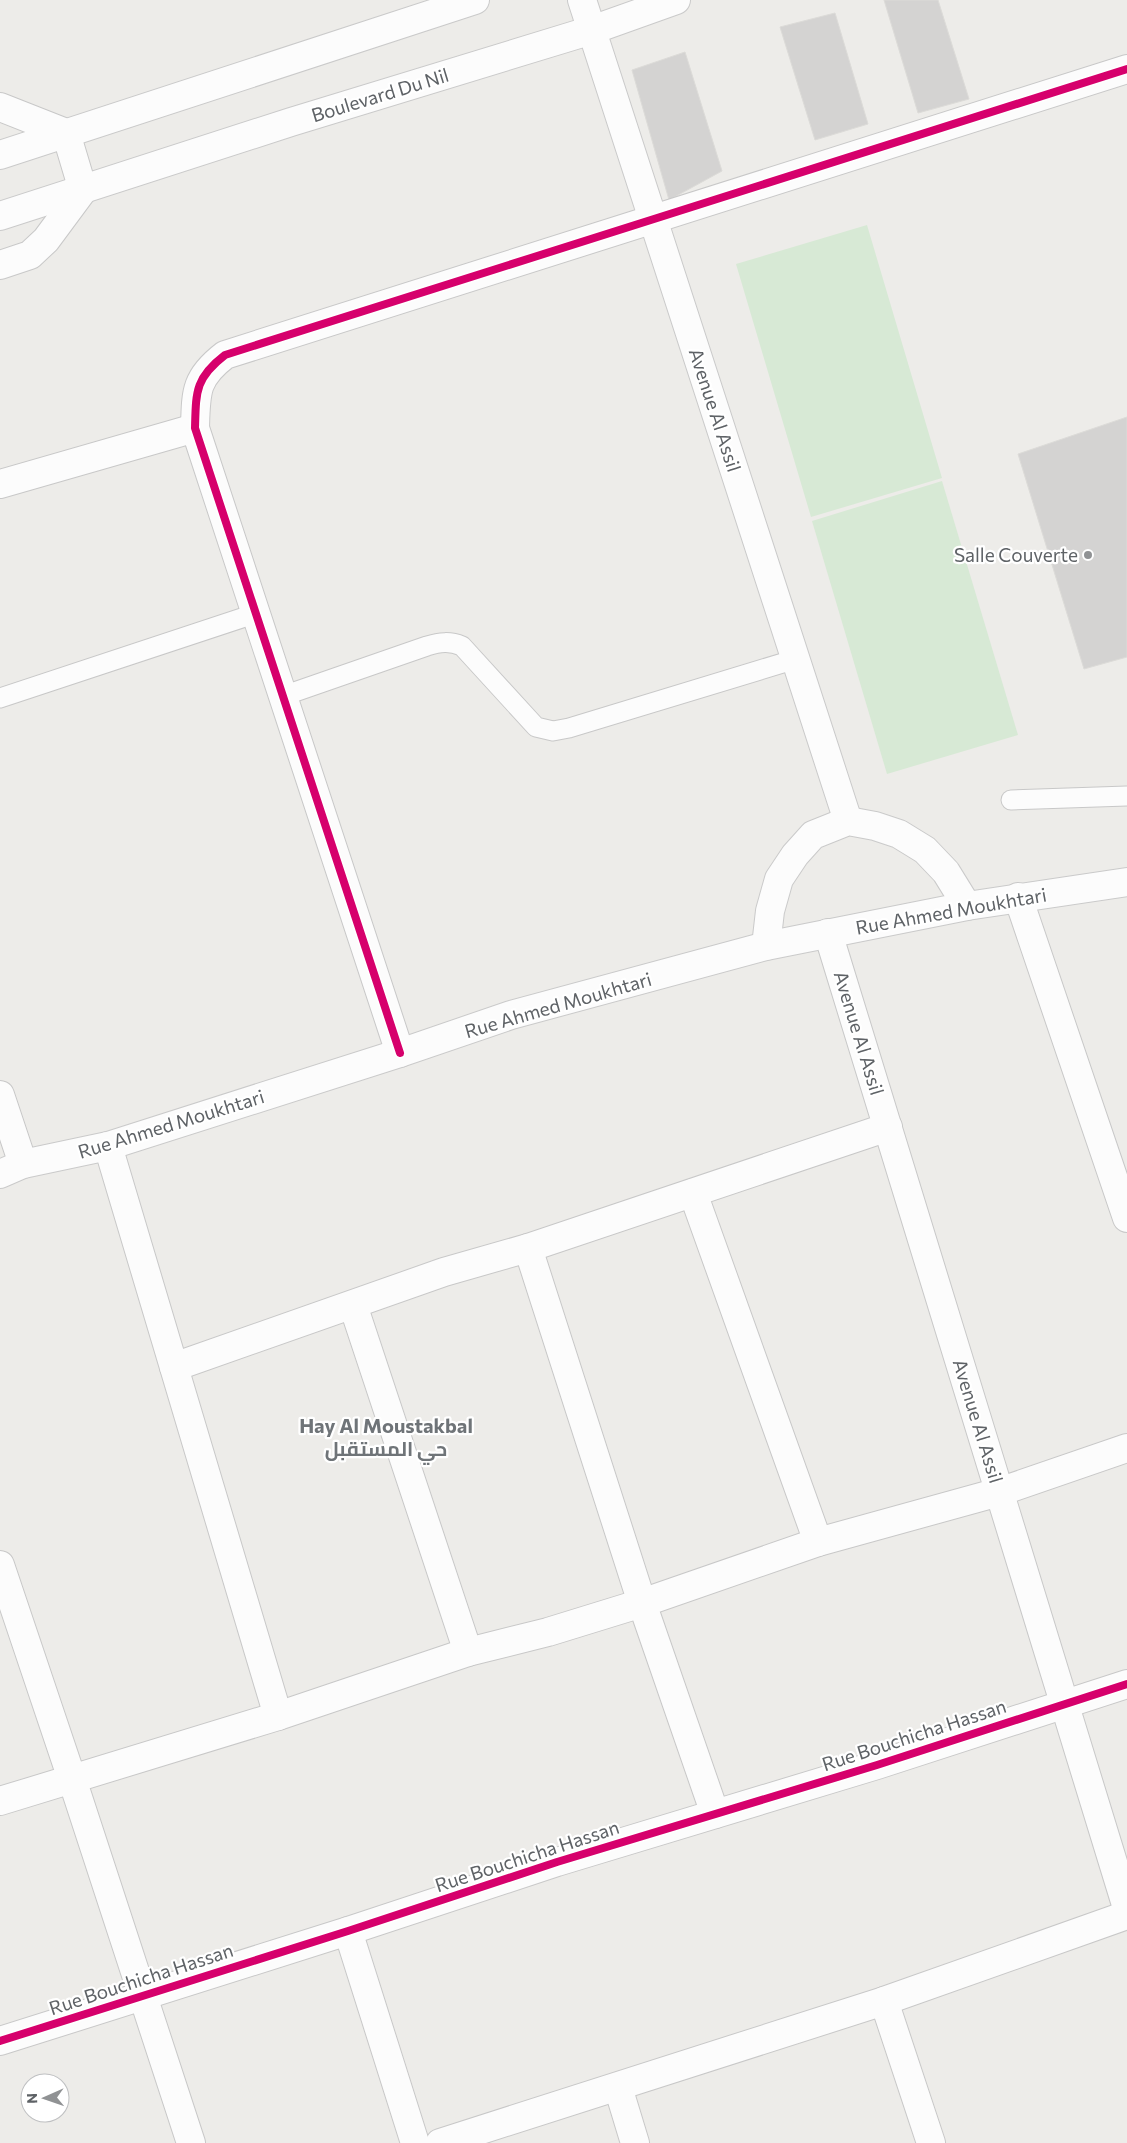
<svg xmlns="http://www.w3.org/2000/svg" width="1127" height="2143" viewBox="0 0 1127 2143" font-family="Commissioner,Cairo,sans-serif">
<rect width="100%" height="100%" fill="#edece9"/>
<g fill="#d7e9d5">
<polygon points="867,225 942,478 811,517 736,264"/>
<polygon points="942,481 1018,735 887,774 812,521"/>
</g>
<g fill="#d4d3d2" stroke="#dcdbd8">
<polygon points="884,0 938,0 969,99 918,113"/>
<polygon points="835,13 868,124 815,140 780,27"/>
<polygon points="685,52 722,171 669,200 632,70"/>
<polygon points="1127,417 1127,657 1084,669 1018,454"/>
</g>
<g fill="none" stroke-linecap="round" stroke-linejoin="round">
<defs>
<g id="lane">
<path d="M283 696 427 646C440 642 450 641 462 646L536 727 553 731 569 728 796 659"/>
<polyline points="0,698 257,613"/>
<polyline points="1011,800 1127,796"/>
</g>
<g id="street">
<polyline points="0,107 66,133 83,190 46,240 30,255 0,265"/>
<polyline points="0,484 195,428"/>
<polyline points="1018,897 1127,1218"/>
<polyline points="828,933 1127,1908"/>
<path d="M400 1053 195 428C196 392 195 378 225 355L1127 69"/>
<polyline points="0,1095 23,1164"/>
<polyline points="108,1146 278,1716"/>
<polyline points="693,1193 818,1542"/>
<polyline points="528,1248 642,1603 715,1814"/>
<polyline points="353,1305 468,1652"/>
<polyline points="174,1367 444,1272 528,1248 888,1127"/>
<polyline points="0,1565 72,1779 191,2143"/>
<polyline points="0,1801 278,1716 468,1652 548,1632 642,1603 818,1542 999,1492 1127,1448"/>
<polyline points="348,1931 415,2143"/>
<polyline points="884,2001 931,2143"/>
<polyline points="0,2041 348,1931 557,1862 877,1765 1127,1684"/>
<polyline points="618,2087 635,2143"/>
<polyline points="440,2143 884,2001 1127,1915"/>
</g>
<g id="secondary">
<polyline points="582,0 848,821"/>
<polyline points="0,155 475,0"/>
<polyline points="0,216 291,122 592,30 676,0"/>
<polyline points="766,946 770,911 779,879 795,855 813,835 848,821 875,826 899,834 925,850 946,872 967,906"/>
<polyline points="0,1174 23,1164 108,1146 400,1053 511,1015 766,946 967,906 1127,882"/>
</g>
</defs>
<use href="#lane" stroke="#c8c8c8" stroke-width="21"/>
<use href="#street" stroke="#c8c8c8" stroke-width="30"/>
<use href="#secondary" stroke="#cacaca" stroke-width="30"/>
<use href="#lane" stroke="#fcfcfc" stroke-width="19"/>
<use href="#street" stroke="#fcfcfc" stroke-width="28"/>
<use href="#secondary" stroke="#fcfcfc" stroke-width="28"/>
<defs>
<g id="cycleway">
<path d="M400 1053 195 428C196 392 195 378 225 355L1127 69"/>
<polyline points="0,2041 348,1931 557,1862 877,1765 1127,1684"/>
</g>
</defs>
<use href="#cycleway" stroke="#fff" stroke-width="11"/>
<use href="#cycleway" stroke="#d6006c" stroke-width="8"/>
</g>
<circle fill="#909294" stroke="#fff" stroke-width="2" cx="1088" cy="555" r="5"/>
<g text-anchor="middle" stroke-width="4.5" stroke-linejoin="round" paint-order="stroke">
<g font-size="19" fill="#5e6266" stroke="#fff">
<text transform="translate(380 95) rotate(-17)" y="7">Boulevard Du Nil</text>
<text transform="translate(715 410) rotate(72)" y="7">Avenue Al Assil</text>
<text transform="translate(951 911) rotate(-10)" y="7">Rue Ahmed Moukhtari</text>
<text transform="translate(558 1005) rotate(-16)" y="7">Rue Ahmed Moukhtari</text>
<text transform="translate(859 1033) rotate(73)" y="7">Avenue Al Assil</text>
<text transform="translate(171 1124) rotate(-17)" y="7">Rue Ahmed Moukhtari</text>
<text transform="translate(978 1421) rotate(73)" y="7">Avenue Al Assil</text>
<text transform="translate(914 1735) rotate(-18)" y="7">Rue Bouchicha Hassan</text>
<text transform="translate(527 1856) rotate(-18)" y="7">Rue Bouchicha Hassan</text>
<text transform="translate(141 1979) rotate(-18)" y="7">Rue Bouchicha Hassan</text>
</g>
<g font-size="19" fill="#5e6266" stroke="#fff" text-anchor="end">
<text x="1078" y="562">Salle Couverte</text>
</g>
<g font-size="20" font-weight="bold" fill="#6f7478" stroke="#fff">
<text x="386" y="1433">Hay Al Moustakbal<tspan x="386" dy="23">حي المستقبل</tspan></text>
</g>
</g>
<g transform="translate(45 2098) rotate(268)"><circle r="24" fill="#ffffff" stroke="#bfc0c2"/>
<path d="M0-4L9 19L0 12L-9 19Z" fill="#909294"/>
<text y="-8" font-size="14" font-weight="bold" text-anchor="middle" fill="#5e6266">N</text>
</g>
</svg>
